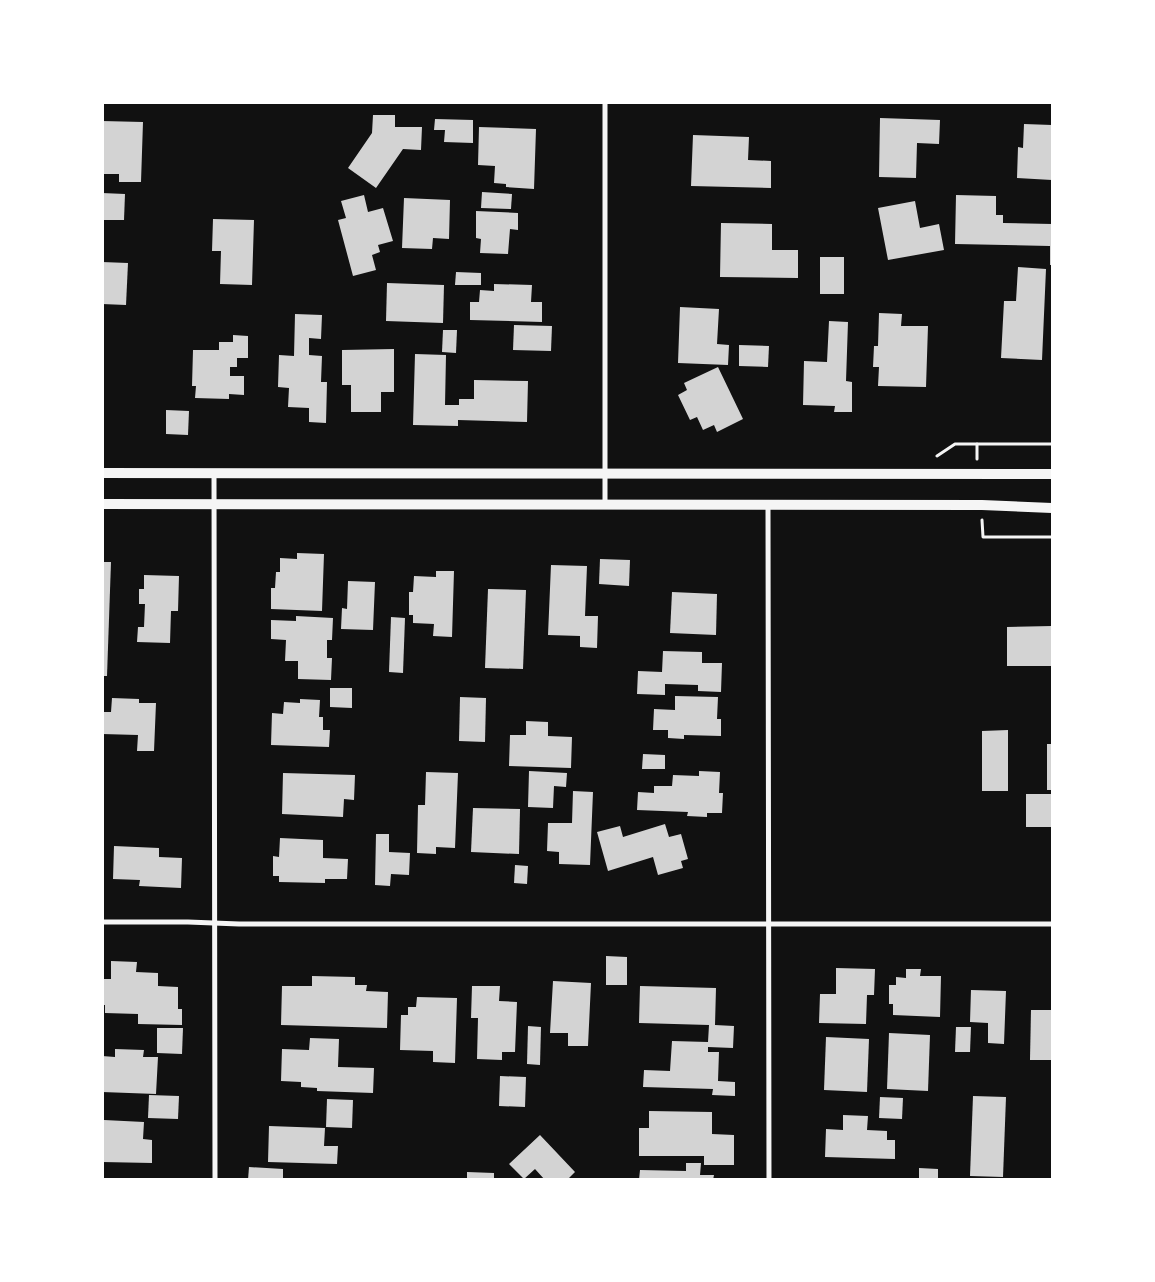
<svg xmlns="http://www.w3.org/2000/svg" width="1155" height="1282" viewBox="0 0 1155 1282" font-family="Quicksand,sans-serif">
<rect width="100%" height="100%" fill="#111"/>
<g fill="#d3d3d3">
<polygon points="373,115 395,115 395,127 422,127 421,150 403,149 376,188 348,168 372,133"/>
<polygon points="880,118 940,120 939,144 917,143 916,178 879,177"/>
<polygon points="435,119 473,120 473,143 444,142 445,130 434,130"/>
<polygon points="102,121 143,122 141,182 119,182 119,174 102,174"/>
<polygon points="1024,124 1052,125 1052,180 1017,178 1018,147 1023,148"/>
<polygon points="479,127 536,129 534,189 506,187 506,184 494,183 495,166 478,165"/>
<polygon points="693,135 749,137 748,160 771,161 771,188 691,186"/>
<polygon points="482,192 512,194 511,209 481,208"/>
<polygon points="102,193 125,194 124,220 102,220"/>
<polygon points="364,195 368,212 383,208 393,241 378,245 380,252 372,255 376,270 353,276 338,220 346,218 341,201"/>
<polygon points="956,195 996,196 996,215 1003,215 1003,223 1052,224 1052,265 1050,265 1050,246 955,244"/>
<polygon points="404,198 450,200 449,239 433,238 432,249 402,248"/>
<polygon points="915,201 920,228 939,224 944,250 888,260 878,208"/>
<polygon points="476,211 518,213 518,230 510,229 508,254 480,253 481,239 476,238"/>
<polygon points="213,219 254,220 252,285 220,284 221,251 212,251"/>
<polygon points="721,223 772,224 772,250 798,250 798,278 720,277"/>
<rect x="820" y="257" width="24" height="37"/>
<polygon points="102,262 128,263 126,305 102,304"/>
<polygon points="1018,267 1046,269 1042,360 1001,358 1004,301 1016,301"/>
<polygon points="456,272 481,273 481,285 455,285"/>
<polygon points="387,283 444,285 443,323 386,321"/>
<polygon points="494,284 532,285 531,302 542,302 542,322 470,320 470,302 479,302 480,290 494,291"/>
<polygon points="680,307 719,309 717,344 729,345 728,365 678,363"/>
<polygon points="879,313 902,314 901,326 928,326 926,387 878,386 879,367 873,367 874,346 878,346"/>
<polygon points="295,314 322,315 321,339 309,338 309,355 322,356 321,382 327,382 326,423 309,422 309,408 288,407 289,388 278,387 279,355 294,356"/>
<polygon points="829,321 848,322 846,381 852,382 852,412 834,412 835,406 803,405 804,361 827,362"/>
<polygon points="514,325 552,326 551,351 513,350"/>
<polygon points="443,330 457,330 456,353 442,352"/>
<polygon points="233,335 248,336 248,358 237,358 237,367 230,367 230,376 244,376 244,395 229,394 229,399 195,398 196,386 192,386 193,350 219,350 219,342 233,342"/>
<polygon points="739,345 769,346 768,367 739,366"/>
<polygon points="394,349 394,392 381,392 381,412 351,412 351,385 342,385 342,350"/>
<polygon points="415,354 446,355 445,405 459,405 459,399 474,399 474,380 528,381 527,422 458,420 458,426 413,425"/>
<polygon points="718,367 743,419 717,432 714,425 703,430 697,417 690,420 678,395 687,390 684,383"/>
<polygon points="166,410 189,411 188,435 166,434"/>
<polygon points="297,553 324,554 322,611 271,609 271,588 275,588 276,572 280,572 280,558 297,559"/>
<polygon points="600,559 630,560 629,586 599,584"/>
<polygon points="102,562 111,562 107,676 102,676"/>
<polygon points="551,565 587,566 585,616 598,616 597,648 580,647 580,636 548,635"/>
<polygon points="436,571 454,571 452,637 433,636 434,624 413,623 413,615 409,615 409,592 413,592 414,576 436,577"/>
<polygon points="144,575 179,576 178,611 171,611 170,643 137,642 138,627 144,627 145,604 139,604 139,589 144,589"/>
<polygon points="348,581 375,582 373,630 341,629 342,608 347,609"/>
<polygon points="488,589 526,590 523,669 485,668"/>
<polygon points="672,592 717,594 716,635 670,633"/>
<polygon points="296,616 333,618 332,640 327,640 327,658 332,658 331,680 298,679 298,661 285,661 286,640 271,639 271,620 296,621"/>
<polygon points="391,617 405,618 403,673 389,672"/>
<polygon points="1052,626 1052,666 1007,666 1007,627"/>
<polygon points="663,651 702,652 702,663 722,663 721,692 698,691 698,685 665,684 665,695 637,694 638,671 662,672"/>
<polygon points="330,688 352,688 352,708 330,707"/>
<polygon points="675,696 718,697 717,719 721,719 721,736 684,735 684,739 668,738 668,730 653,730 654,709 675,710"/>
<polygon points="460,697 486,698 485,742 459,741"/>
<polygon points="112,698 139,699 139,703 156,703 154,751 137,751 138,735 102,734 102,712 111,712"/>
<polygon points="300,699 320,700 319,717 323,717 323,730 330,730 329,747 271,745 272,713 283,714 284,702 300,703"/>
<polygon points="526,721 548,722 548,736 572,737 571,768 509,766 510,735 526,735"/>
<polygon points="1008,730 1008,791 982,791 982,731"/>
<rect x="1047" y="744" width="5" height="46"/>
<polygon points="643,754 665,755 665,769 642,769"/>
<polygon points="529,771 567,773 566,787 554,786 553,808 528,807"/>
<polygon points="699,771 720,772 719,793 723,793 722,813 707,813 707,817 687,816 688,812 637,810 638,792 654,793 654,786 672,786 673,775 699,776"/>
<polygon points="426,772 458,773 455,848 436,847 436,854 417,853 418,805 425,805"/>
<polygon points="283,773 355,775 354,800 344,799 343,817 282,814"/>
<polygon points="573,791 593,792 590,865 559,864 559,852 547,851 548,823 572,823"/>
<rect x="1026" y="794" width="26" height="33"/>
<polygon points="473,808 520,809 519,854 471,852"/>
<polygon points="665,824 669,837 681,834 688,859 681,861 683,868 658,875 653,857 608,871 597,832 620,826 623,837"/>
<polygon points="376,834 389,834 389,852 410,853 409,875 391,874 390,886 375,885"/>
<polygon points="280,838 323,840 323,858 348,859 347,879 325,879 325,883 279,882 279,876 273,876 273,856 279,857"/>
<polygon points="114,846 159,848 159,857 182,858 181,888 139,886 140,880 113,879"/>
<polygon points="515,865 528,866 527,884 514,883"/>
<polygon points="606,956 627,957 627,985 606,985"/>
<polygon points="111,961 137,962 136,972 158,973 158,986 178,987 178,1009 182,1009 182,1025 138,1024 138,1014 105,1013 105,1005 102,1005 102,979 111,979"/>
<polygon points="836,968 875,969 874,995 867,995 866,1024 819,1023 820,994 836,994"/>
<polygon points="906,969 921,969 920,976 941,976 940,1017 893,1015 893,1004 889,1004 889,985 896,985 896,977 906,978"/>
<polygon points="312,976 355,977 355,985 367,985 366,991 388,992 387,1028 281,1025 282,986 312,986"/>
<polygon points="553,981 591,983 588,1046 568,1046 568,1033 550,1033"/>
<polygon points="472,986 500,986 499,1001 517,1002 515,1052 502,1052 502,1060 477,1059 478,1018 471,1018"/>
<polygon points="640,986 716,988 715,1025 734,1026 733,1048 708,1047 708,1052 719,1052 718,1081 735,1082 735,1096 712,1095 713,1089 643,1087 644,1070 670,1071 672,1041 708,1042 709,1025 639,1023"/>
<polygon points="971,990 1006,991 1004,1044 988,1043 988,1023 970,1022"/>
<polygon points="417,997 457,998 455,1063 433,1062 433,1051 400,1050 401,1015 408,1015 408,1007 416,1007"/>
<polygon points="1031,1010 1052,1010 1052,1060 1030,1060"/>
<polygon points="528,1026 541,1027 540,1065 527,1064"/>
<polygon points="956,1027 971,1027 970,1052 955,1052"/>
<polygon points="157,1028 183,1028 182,1054 157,1053"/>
<polygon points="889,1033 930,1035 928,1091 887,1089"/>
<polygon points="826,1037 869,1039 867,1092 824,1090"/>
<polygon points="310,1038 339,1039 338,1067 374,1068 373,1093 317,1091 317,1088 301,1087 301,1082 281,1081 282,1049 309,1050"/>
<polygon points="115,1049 144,1050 143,1057 158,1057 156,1094 102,1092 102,1056 115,1057"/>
<polygon points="500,1076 526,1077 525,1107 499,1106"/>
<polygon points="149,1095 179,1096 178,1119 148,1118"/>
<polygon points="973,1096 1006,1097 1003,1177 970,1176"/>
<polygon points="880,1097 903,1098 902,1119 879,1118"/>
<polygon points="327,1099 353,1100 352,1128 326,1127"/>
<polygon points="649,1111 712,1112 712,1134 734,1135 734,1165 704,1165 704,1156 639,1156 639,1128 649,1128"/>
<polygon points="843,1115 868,1116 867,1130 887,1131 887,1140 895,1140 895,1159 825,1157 826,1129 843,1130"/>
<polygon points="104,1120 144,1122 143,1139 152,1140 152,1163 102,1162"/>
<polygon points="269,1126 325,1128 324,1146 338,1146 337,1164 268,1162"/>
<polygon points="540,1135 575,1172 567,1180 545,1180 535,1169 524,1179 509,1164"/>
<polygon points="686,1163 701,1163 700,1175 714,1175 713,1180 639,1180 640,1170 686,1171"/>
<polygon points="249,1167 283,1169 283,1180 248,1180"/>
<polygon points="919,1168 938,1169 938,1180 919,1180"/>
<polygon points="467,1172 494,1173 494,1180 467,1180"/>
</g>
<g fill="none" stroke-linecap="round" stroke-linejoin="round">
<g stroke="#f5f5f5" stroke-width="3">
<polyline points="977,444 977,459"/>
<polyline points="937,456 955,444 1052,444"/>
<polyline points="982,520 983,537 1052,537"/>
</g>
<g stroke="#f5f5f5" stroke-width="5">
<polyline points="214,474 215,1180"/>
<polyline points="605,504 605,102"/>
<polyline points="768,505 769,1180"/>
<polyline points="102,922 188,922 239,924 1052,924"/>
</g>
<g stroke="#f5f5f5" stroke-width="10">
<polyline points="102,473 1052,474"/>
<polyline points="102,504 982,505 1052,508"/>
</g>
</g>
<rect width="1155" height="1282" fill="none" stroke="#ffffff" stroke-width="208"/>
</svg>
